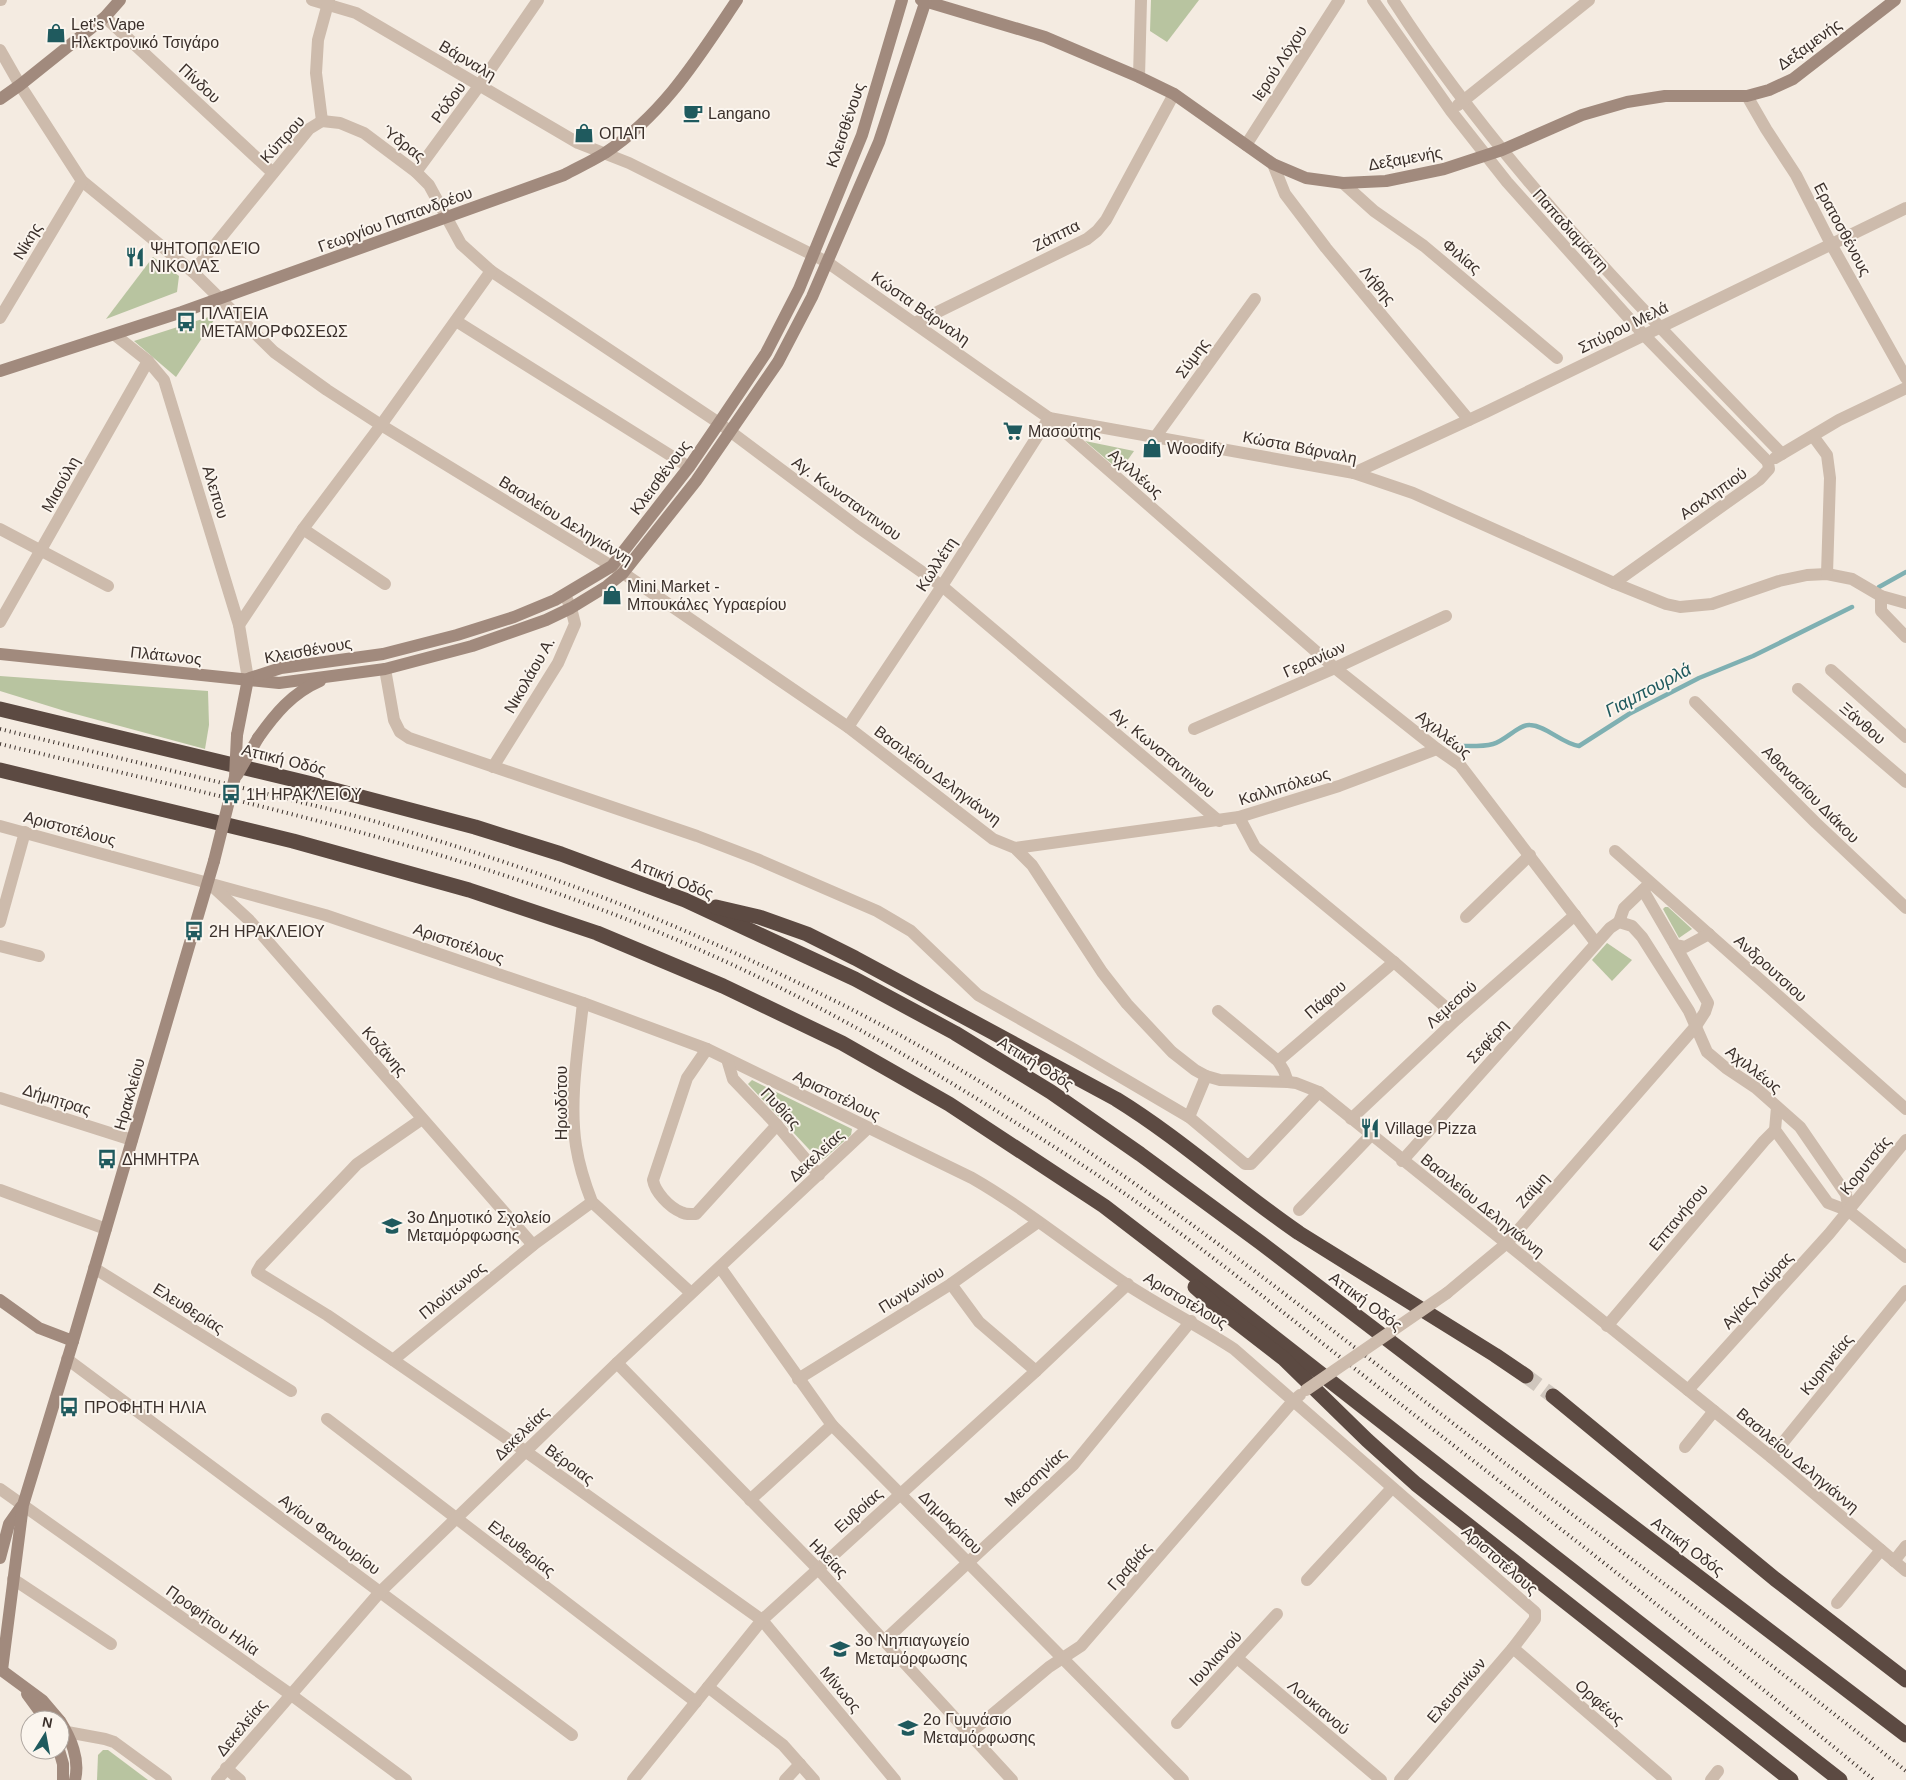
<svg xmlns="http://www.w3.org/2000/svg" width="1906" height="1780" viewBox="0 0 1906 1780" font-family="Arial,sans-serif">
<rect width="100%" height="100%" fill="#f4ebe1"/>
<g fill="#b8c4a0">
<polygon points="1151,0 1199,0 1167,42 1150,31"/>
<polygon points="153,257 179,276 177,292 106,319"/>
<polygon points="218,314 176,377 134,341"/>
<polygon points="1085,441 1134,451 1120,471"/>
<polygon points="0,676 208,691 209,725 205,749 68,712 0,691"/>
<polygon points="1665,907 1668,907 1692,929 1679,938 1663,909"/>
<polygon points="1607,943 1632,960 1612,981 1592,960"/>
<polygon points="752,1080 852,1129 851,1135 825,1158 819,1160 748,1084"/>
<polygon points="103,1750 108,1750 148,1780 97,1780 98,1755"/>
</g>
<g fill="none" stroke-linecap="round" stroke-linejoin="round">
<g stroke="#7fb0b2" stroke-width="4.5">
<polyline points="1879,587 1906,572"/>
<path d="M1458 746C1469 746 1482 747 1493 744 1505 741 1519 724 1530 725 1547 726 1561 743 1579 746L1629 714 1699 678 1753 656 1852 607"/>
</g>
<polyline stroke="#cfc6bd" stroke-width="15" stroke-dasharray="15 8" stroke-linecap="butt" points="1526,1376 1553,1396"/>
<g stroke="#cdbbac" stroke-width="12">
<polyline points="0,0 1,0"/>
<polyline points="312,0 356,13 578,143 629,163 827,262 1049,418 1335,668 1437,749 1460,765 1596,943"/>
<polyline points="1373,0 1451,111 1507,182 1644,335 1768,462"/>
<path d="M1393 0C1501 168 1644 311 1782 454"/>
<polyline points="105,17 273,173"/>
<polyline points="0,50 20,85 82,181 193,272 274,352 327,390 381,425 623,573 848,727 993,839 1015,848 1032,865 1102,972 1127,1004 1172,1052 1195,1070 1206,1076 1220,1080 1288,1082 1296,1083 1319,1092 1771,1457 1906,1571"/>
<polyline points="1139,77 1141,0"/>
<polyline points="1747,96 1766,129 1796,175 1831,244 1906,378"/>
<polyline points="1458,105 1589,0"/>
<polyline points="322,121 340,123 364,133 416,172 429,185 461,244 491,271 719,423 858,527 942,586 1219,821"/>
<polyline points="322,121 316,73 318,40 329,0"/>
<polyline points="1246,145 1339,0"/>
<polyline points="1273,164 1285,194 1326,248 1469,420"/>
<polyline points="416,172 479,86 538,0"/>
<polyline points="1343,183 1374,211 1424,246 1557,358"/>
<polyline points="193,272 309,129 322,121"/>
<polyline points="0,318 82,181"/>
<polyline points="456,321 689,467"/>
<polyline points="915,323 1087,239 1097,231 1106,220 1174,94"/>
<polyline points="115,335 148,361 164,380 239,625 248,679"/>
<polyline points="1049,418 1354,473 1413,493 1614,583 1666,604 1680,607 1712,604 1779,581 1807,575 1827,574 1852,579 1881,596 1906,603"/>
<polyline points="1156,436 1255,299"/>
<polyline points="1813,436 1827,455 1830,478 1827,574"/>
<polyline points="1775,458 1839,420 1906,388"/>
<polyline points="1354,473 1486,412 1906,208"/>
<polyline points="0,529 108,586"/>
<polyline points="303,529 385,584"/>
<polyline points="1614,583 1760,479 1769,469 1768,462"/>
<polyline points="1881,596 1881,611 1906,637"/>
<polyline points="0,622 148,361"/>
<polyline points="239,625 303,529 381,425 491,271"/>
<polyline points="385,669 394,720 400,732 409,738 697,836 757,859 877,911 911,931 978,995 1075,1050 1189,1117 1245,1164 1251,1164 1319,1092"/>
<polyline points="1831,670 1906,737"/>
<polyline points="1798,689 1906,782"/>
<polyline points="1695,702 1816,823 1906,908"/>
<polyline points="848,727 942,586 1049,418"/>
<polyline points="1194,729 1335,668 1446,616"/>
<polyline points="493,767 558,663 575,624 571,608 565,595"/>
<polyline points="1239,817 1255,847 1394,962 1458,1018"/>
<path d="M0 826 325 915 583 1003 707 1049 972 1178C1026 1209 1074 1249 1126 1284 1161 1307 1199 1326 1234 1349L1535 1612V1619L1513 1648 1400 1780"/>
<polyline points="1015,848 1239,817 1339,786 1437,749"/>
<polyline points="1615,851 1906,1109"/>
<polyline points="210,884 249,920 533,1245"/>
<polyline points="1643,890 1675,945 1685,947 1709,934"/>
<polyline points="1466,917 1530,855"/>
<polyline points="0,922 25,832"/>
<polyline points="1619,922 1624,908 1648,885"/>
<polyline points="0,946 39,956"/>
<path d="M583 1003C578 1050 569 1100 576 1146 579 1165 585 1184 592 1202L691 1293"/>
<polyline points="1218,1011 1278,1061 1284,1071 1288,1082"/>
<path d="M707 1049 687 1078 653 1180C655 1192 669 1207 681 1212 686 1215 691 1214 696 1214L777 1125"/>
<polyline points="727,1059 733,1079 777,1125 819,1175"/>
<polyline points="1278,1061 1394,962"/>
<polyline points="0,1098 132,1140"/>
<polyline points="1777,1107 1775,1130 1828,1203 1849,1211 1906,1257"/>
<polyline points="1189,1117 1206,1076"/>
<polyline points="422,1119 357,1164 261,1265 257,1272 327,1315 393,1360 525,1451 762,1620 895,1780"/>
<polyline points="1351,1119 1458,1018 1575,915"/>
<polyline points="1402,1161 1610,928 1619,922 1632,926 1642,937 1689,1011 1707,1052 1726,1068 1756,1088 1800,1127 1846,1194 1849,1211"/>
<polyline points="0,1190 106,1229"/>
<polyline points="1299,1210 1371,1135"/>
<polyline points="720,1267 832,1425 1183,1780"/>
<polyline points="94,1268 291,1391"/>
<polyline points="951,1284 979,1322 1036,1371"/>
<polyline points="1447,1293 1507,1243 1696,1026 1705,1012 1708,1003 1675,945"/>
<polyline points="1607,1326 1764,1141 1775,1130"/>
<polyline points="67,1359 572,1735"/>
<polyline points="393,1360 533,1245 592,1202"/>
<polyline points="617,1363 818,1569 1012,1780"/>
<polyline points="798,1379 951,1284 1038,1222"/>
<polyline points="1688,1390 1829,1234 1906,1140"/>
<polyline points="327,1419 696,1702"/>
<polyline points="1685,1447 1714,1411"/>
<polyline points="1771,1457 1906,1291"/>
<polyline points="0,1489 290,1694 406,1780"/>
<polyline points="750,1500 832,1425"/>
<polyline points="1894,1561 1906,1546"/>
<polyline points="13,1579 111,1644"/>
<polyline points="1307,1580 1392,1488"/>
<polyline points="1837,1603 1881,1550"/>
<polyline points="885,1640 1074,1464 1191,1321"/>
<polyline points="1513,1648 1666,1780"/>
<polyline points="1237,1658 1381,1780"/>
<polyline points="708,1687 783,1745 814,1780"/>
<polyline points="1177,1723 1277,1614"/>
<polyline points="67,1732 105,1739 114,1742 166,1780"/>
<polyline points="970,1733 1049,1667 1081,1646 1294,1400 1300,1395"/>
<polyline points="226,1768 240,1780"/>
<polyline points="217,1780 380,1592 617,1363 868,1128"/>
<polyline points="633,1780 762,1620 1036,1371 1128,1284"/>
<polyline points="785,1780 800,1764"/>
<polyline points="1711,1780 1718,1771"/>
</g>
<g stroke="#a18a7d" stroke-width="12">
<polyline points="921,0 1045,37 1139,77 1174,94 1273,164 1306,178 1343,183 1386,181 1444,169 1502,150 1582,115 1627,102 1665,96 1747,96 1769,90 1793,79 1895,0"/>
<polyline points="0,99 20,85 105,17 120,0"/>
<path d="M0 371 182 312 564 175C577 168 592 161 605 153 664 114 698 58 737 0"/>
<polyline points="0,654 279,683 385,669 472,646 546,620 571,608 607,586 623,573 696,481 778,362 812,297 879,142 926,0"/>
<polyline points="250,678 281,668 383,654 457,635 514,617 555,600 612,566 689,467 719,423 766,353 799,289 862,135 902,0"/>
<polyline points="237,735 248,679"/>
<path d="M258 738C275 714 292 693 320 681"/>
<polyline points="0,1300 39,1328 73,1341"/>
<polyline points="0,1558 9,1524 21,1507"/>
<polyline points="0,1669 42,1700 59,1720"/>
<polyline points="2,1670 23,1505 73,1341 214,861"/>
<polyline points="27,1694 46,1720"/>
<path d="M60 1721C71 1739 80 1759 75 1780"/>
<polyline points="59,1750 63,1764 63,1780"/>
</g>
<g stroke="#5c4a42" stroke-width="15">
<polyline points="0,709 308,783 475,827 561,854 685,900 855,979 955,1033 1051,1092 1140,1154 1261,1243 1906,1735"/>
<polyline points="0,770 293,841 469,890 597,933 723,986 842,1043 949,1104 1104,1206 1229,1302 1840,1780"/>
<path d="M716 907 759 917 807 934 855 958 1116 1099C1181 1139 1236 1190 1299 1233L1495 1355 1526 1376"/>
<polyline points="1195,1287 1221,1310 1283,1358 1367,1440 1416,1484 1791,1780"/>
<polyline points="1553,1396 1775,1579 1906,1680"/>
</g>
<g stroke="#3b302b" stroke-width="4" stroke-dasharray="1 4" stroke-linecap="butt">
<path d="M0 729C82 749 165 769 247 789 294 801 341 811 387 825 460 847 535 871 607 899 682 928 757 962 829 998 1051 1108 1246 1264 1441 1414 1596 1534 1754 1649 1906 1771"/>
<path d="M0 744C244 802 492 854 720 959 810 1000 895 1048 979 1100 1041 1138 1103 1177 1162 1220 1238 1275 1311 1335 1386 1393 1550 1520 1714 1648 1874 1780"/>
</g>
<polyline stroke="#cdbbac" stroke-width="12" points="1306,1390 1447,1293"/>
<g stroke="#a18a7d" stroke-width="12">
<polyline points="237,775 258,738"/>
<polyline points="214,861 235,777 237,735"/>
</g>
</g>
<defs>
<symbol id="shop-bare" viewBox="-9 -9 18 18"><path d="M-5-2.5h2.3a2.7 3.5 0 0 1 5.4 0H5L5.5 6h-11ZM-1.5-2.5h3a1.5 2.3 0 0 0-3 0Z" fill="#1f5a5e" stroke="#fbf5ee" stroke-width="2.5" paint-order="stroke"/></symbol>
<symbol id="cafe-bare" viewBox="-9 -9 18 18"><path d="M-5.5-4.5H6V0H3Q3 3.5 0 3.5H-2.5Q-5.5 3.5-5.5 0ZM3-3.2v2h1.7v-2ZM-6 4.5H4V6H-6Z" fill="#1f5a5e" stroke="#fbf5ee" stroke-width="2.5" paint-order="stroke"/></symbol>
<symbol id="restaurant-bare" viewBox="-9 -9 18 18"><path d="M-5-6h1v4h1v-4h1v4h1v-4h1v5L-1.5 .5V6h-2V.5L-5-1ZM5-6V6H3V1.5H1.5Q1.5-4 5-6Z" fill="#1f5a5e" stroke="#fbf5ee" stroke-width="2.5" paint-order="stroke"/></symbol>
<symbol id="bus-bare" viewBox="-9 -9 18 18"><path d="M-5-6H5V4H4V6H2V4H-2V6H-4V4H-5ZM-3.5-4V0h7V-4ZM-3.5 1.2v1.5H-2V1.2ZM2 1.2v1.5H3.5V1.2Z" fill="#1f5a5e" stroke="#fbf5ee" stroke-width="2.5" paint-order="stroke"/></symbol>
<symbol id="supermarket-bare" viewBox="-9 -9 18 18"><path d="M-6-5.5h2.5l.6 2H6L4.5 2H-2.5L-4.4-4H-6ZM-1.5 3.2a1.3 1.3 0 1 0 .1 0ZM3 3.2a1.3 1.3 0 1 0 .1 0Z" fill="#1f5a5e" stroke="#fbf5ee" stroke-width="2.5" paint-order="stroke"/></symbol>
<symbol id="school-bare" viewBox="-9 -9 18 18"><path d="M0-5L7-2L0 1L-7-2ZM-4 1L0 2.5L4 1V4Q0 6-4 4Z" fill="#1f5a5e" stroke="#fbf5ee" stroke-width="2.5" paint-order="stroke"/></symbol>
</defs>
<g fill-rule="evenodd">
<use href="#shop-bare" x="42" y="19" width="28" height="28"/>
<use href="#cafe-bare" x="679" y="99" width="28" height="28"/>
<use href="#shop-bare" x="570" y="119" width="28" height="28"/>
<use href="#restaurant-bare" x="121" y="243" width="28" height="28"/>
<use href="#bus-bare" x="172" y="308" width="28" height="28"/>
<use href="#supermarket-bare" x="999" y="417" width="28" height="28"/>
<use href="#shop-bare" x="1138" y="434" width="28" height="28"/>
<use href="#shop-bare" x="598" y="581" width="28" height="28"/>
<use href="#bus-bare" x="217" y="780" width="28" height="28"/>
<use href="#bus-bare" x="180" y="917" width="28" height="28"/>
<use href="#restaurant-bare" x="1356" y="1114" width="28" height="28"/>
<use href="#bus-bare" x="93" y="1145" width="28" height="28"/>
<use href="#school-bare" x="378" y="1212" width="28" height="28"/>
<use href="#bus-bare" x="55" y="1393" width="28" height="28"/>
<use href="#school-bare" x="826" y="1635" width="28" height="28"/>
<use href="#school-bare" x="894" y="1714" width="28" height="28"/>
</g>
<g text-anchor="middle" stroke-width="4" stroke-linejoin="round" paint-order="stroke">
<g font-size="16" fill="#3b302b" stroke="#fbf5ee" text-anchor="start">
<text x="71" y="30">Let's Vape<tspan x="71" dy="18">Ηλεκτρονικό Τσιγάρο</tspan></text>
<text x="708" y="119">Langano</text>
<text x="599" y="139">ΟΠΑΠ</text>
<text x="150" y="254">ΨΗΤΟΠΩΛΕΊΟ<tspan x="150" dy="18">ΝΙΚΟΛΑΣ</tspan></text>
<text x="201" y="319">ΠΛΑΤΕΙΑ<tspan x="201" dy="18">ΜΕΤΑΜΟΡΦΩΣΕΩΣ</tspan></text>
<text x="1028" y="437">Μασούτης</text>
<text x="1167" y="454">Woodify</text>
<text x="627" y="592">Mini Market -<tspan x="627" dy="18">Μπουκάλες Υγραερίου</tspan></text>
<text x="246" y="800">1Η ΗΡΑΚΛΕΙΟΥ</text>
<text x="209" y="937">2Η ΗΡΑΚΛΕΙΟΥ</text>
<text x="1385" y="1134">Village Pizza</text>
<text x="122" y="1165">ΔΗΜΗΤΡΑ</text>
<text x="407" y="1223">3ο Δημοτικό Σχολείο<tspan x="407" dy="18">Μεταμόρφωσης</tspan></text>
<text x="84" y="1413">ΠΡΟΦΗΤΗ ΗΛΙΑ</text>
<text x="855" y="1646">3ο Νηπιαγωγείο<tspan x="855" dy="18">Μεταμόρφωσης</tspan></text>
<text x="923" y="1725">2ο Γυμνάσιο<tspan x="923" dy="18">Μεταμόρφωσης</tspan></text>
</g>
<g font-size="16" fill="#3b302b" stroke="#fbf5ee">
<text transform="translate(1809 44) rotate(-36)" y="6">Δεξαμενής</text>
<text transform="translate(468 60) rotate(31)" y="6">Βάρναλη</text>
<text transform="translate(1279 63) rotate(-57)" y="6">Ιερού Λόχου</text>
<text transform="translate(200 83) rotate(43)" y="6">Πίνδου</text>
<text transform="translate(448 102) rotate(-54)" y="6">Ρόδου</text>
<text transform="translate(845 125) rotate(-71)" y="6">Κλεισθένους</text>
<text transform="translate(282 139) rotate(-48)" y="6">Κύπρου</text>
<text transform="translate(404 143) rotate(37)" y="6">Ύδρας</text>
<text transform="translate(1405 158) rotate(-10)" y="6">Δεξαμενής</text>
<text transform="translate(395 219) rotate(-20)" y="6">Γεωργίου Παπανδρέου</text>
<text transform="translate(1843 229) rotate(62)" y="6">Ερατοσθένους</text>
<text transform="translate(1571 230) rotate(48)" y="6">Παπαδιαμάντη</text>
<text transform="translate(1056 235) rotate(-27)" y="6">Ζάππα</text>
<text transform="translate(27 241) rotate(-59)" y="6">Νίκης</text>
<text transform="translate(1462 256) rotate(40)" y="6">Φιλίας</text>
<text transform="translate(1378 285) rotate(50)" y="6">Λήθης</text>
<text transform="translate(921 308) rotate(35)" y="6">Κώστα Βάρναλη</text>
<text transform="translate(1623 327) rotate(-26)" y="6">Σπύρου Μελά</text>
<text transform="translate(1192 358) rotate(-54)" y="6">Σύμης</text>
<text transform="translate(1300 447) rotate(11)" y="6">Κώστα Βάρναλη</text>
<text transform="translate(1136 473) rotate(41)" y="6">Αχιλλέως</text>
<text transform="translate(660 477) rotate(-53)" y="6">Κλεισθένους</text>
<text transform="translate(60 484) rotate(-61)" y="6">Μιαούλη</text>
<text transform="translate(216 492) rotate(73)" y="6">Αλεπου</text>
<text transform="translate(1713 493) rotate(-35)" y="6">Ασκληπιού</text>
<text transform="translate(847 498) rotate(36)" y="6">Αγ. Κωνσταντινιου</text>
<text transform="translate(566 520) rotate(32)" y="6">Βασιλείου Δεληγιάννη</text>
<text transform="translate(936 564) rotate(-57)" y="6">Κωλλέτη</text>
<text transform="translate(308 650) rotate(-10)" y="6">Κλεισθένους</text>
<text transform="translate(166 655) rotate(6)" y="6">Πλάτωνος</text>
<text transform="translate(1314 659) rotate(-24)" y="6">Γερανίων</text>
<text transform="translate(529 675) rotate(-60)" y="6">Νικολάου Α.</text>
<text transform="translate(1863 723) rotate(41)" y="6">Ξάνθου</text>
<text transform="translate(1444 734) rotate(39)" y="6">Αχιλλέως</text>
<text transform="translate(1163 752) rotate(40)" y="6">Αγ. Κωνσταντινιου</text>
<text transform="translate(284 759) rotate(14)" y="6">Αττική Οδός</text>
<text transform="translate(938 775) rotate(37)" y="6">Βασιλείου Δεληγιάννη</text>
<text transform="translate(1284 786) rotate(-17)" y="6">Καλλιπόλεως</text>
<text transform="translate(1811 794) rotate(45)" y="6">Αθανασίου Διάκου</text>
<text transform="translate(70 828) rotate(15)" y="6">Αριστοτέλους</text>
<text transform="translate(673 878) rotate(22)" y="6">Αττική Οδός</text>
<text transform="translate(459 943) rotate(19)" y="6">Αριστοτέλους</text>
<text transform="translate(1771 968) rotate(42)" y="6">Ανδρουτσιου</text>
<text transform="translate(1325 999) rotate(-41)" y="6">Πάφου</text>
<text transform="translate(1451 1004) rotate(-42)" y="6">Λεμεσού</text>
<text transform="translate(1487 1041) rotate(-48)" y="6">Σεφέρη</text>
<text transform="translate(385 1051) rotate(49)" y="6">Κοζάνης</text>
<text transform="translate(1036 1063) rotate(32)" y="6">Αττική Οδός</text>
<text transform="translate(1754 1069) rotate(38)" y="6">Αχιλλέως</text>
<text transform="translate(129 1094) rotate(-74)" y="6">Ηρακλείου</text>
<text transform="translate(837 1095) rotate(26)" y="6">Αριστοτέλους</text>
<text transform="translate(57 1099) rotate(18)" y="6">Δήμητρας</text>
<text transform="translate(561 1103) rotate(-90)" y="6">Ηρωδότου</text>
<text transform="translate(781 1108) rotate(47)" y="6">Πυθίας</text>
<text transform="translate(816 1155) rotate(-43)" y="6">Δεκελείας</text>
<text transform="translate(1865 1165) rotate(-51)" y="6">Κορυτσάς</text>
<text transform="translate(1532 1190) rotate(-49)" y="6">Ζαϊμη</text>
<text transform="translate(1483 1205) rotate(39)" y="6">Βασιλείου Δεληγιάννη</text>
<text transform="translate(1678 1217) rotate(-50)" y="6">Επτανήσου</text>
<text transform="translate(911 1289) rotate(-32)" y="6">Πωγωνίου</text>
<text transform="translate(452 1290) rotate(-39)" y="6">Πλούτωνος</text>
<text transform="translate(1757 1290) rotate(-48)" y="6">Αγίας Λαύρας</text>
<text transform="translate(1186 1300) rotate(31)" y="6">Αριστοτέλους</text>
<text transform="translate(1366 1301) rotate(37)" y="6">Αττική Οδός</text>
<text transform="translate(189 1308) rotate(32)" y="6">Ελευθερίας</text>
<text transform="translate(1826 1364) rotate(-51)" y="6">Κυρηνείας</text>
<text transform="translate(521 1433) rotate(-44)" y="6">Δεκελείας</text>
<text transform="translate(1798 1460) rotate(40)" y="6">Βασιλείου Δεληγιάννη</text>
<text transform="translate(570 1464) rotate(36)" y="6">Βέροιας</text>
<text transform="translate(1035 1477) rotate(-43)" y="6">Μεσσηνίας</text>
<text transform="translate(858 1510) rotate(-42)" y="6">Ευβοίας</text>
<text transform="translate(951 1522) rotate(45)" y="6">Δημοκρίτου</text>
<text transform="translate(330 1534) rotate(37)" y="6">Αγίου Φανουρίου</text>
<text transform="translate(1688 1546) rotate(37)" y="6">Αττική Οδός</text>
<text transform="translate(522 1548) rotate(38)" y="6">Ελευθερίας</text>
<text transform="translate(829 1558) rotate(46)" y="6">Ηλείας</text>
<text transform="translate(1500 1560) rotate(41)" y="6">Αριστοτέλους</text>
<text transform="translate(1129 1566) rotate(-49)" y="6">Γραβιάς</text>
<text transform="translate(213 1620) rotate(35)" y="6">Προφήτου Ηλία</text>
<text transform="translate(1215 1658) rotate(-47)" y="6">Ιουλιανού</text>
<text transform="translate(841 1689) rotate(50)" y="6">Μίνωος</text>
<text transform="translate(1456 1690) rotate(-49)" y="6">Ελευσινίων</text>
<text transform="translate(1600 1702) rotate(41)" y="6">Ορφέως</text>
<text transform="translate(1319 1707) rotate(40)" y="6">Λουκιανού</text>
<text transform="translate(241 1727) rotate(-50)" y="6">Δεκελείας</text>
</g>
<g font-size="18" font-style="italic" fill="#1f5a5e" stroke="#fbf5ee">
<text transform="translate(1648 690) rotate(-28)" y="6">Γιαμπουρλά</text>
</g>
</g>
<g transform="translate(45 1735) rotate(11)"><circle r="24" fill="#fbf5ee" stroke="#aea6a0"/>
<path d="M0-4L9 19L0 12L-9 19Z" fill="#1f5a5e"/>
<text y="-8" font-size="14" font-weight="bold" text-anchor="middle" fill="#3b302b">N</text>
</g>
</svg>
